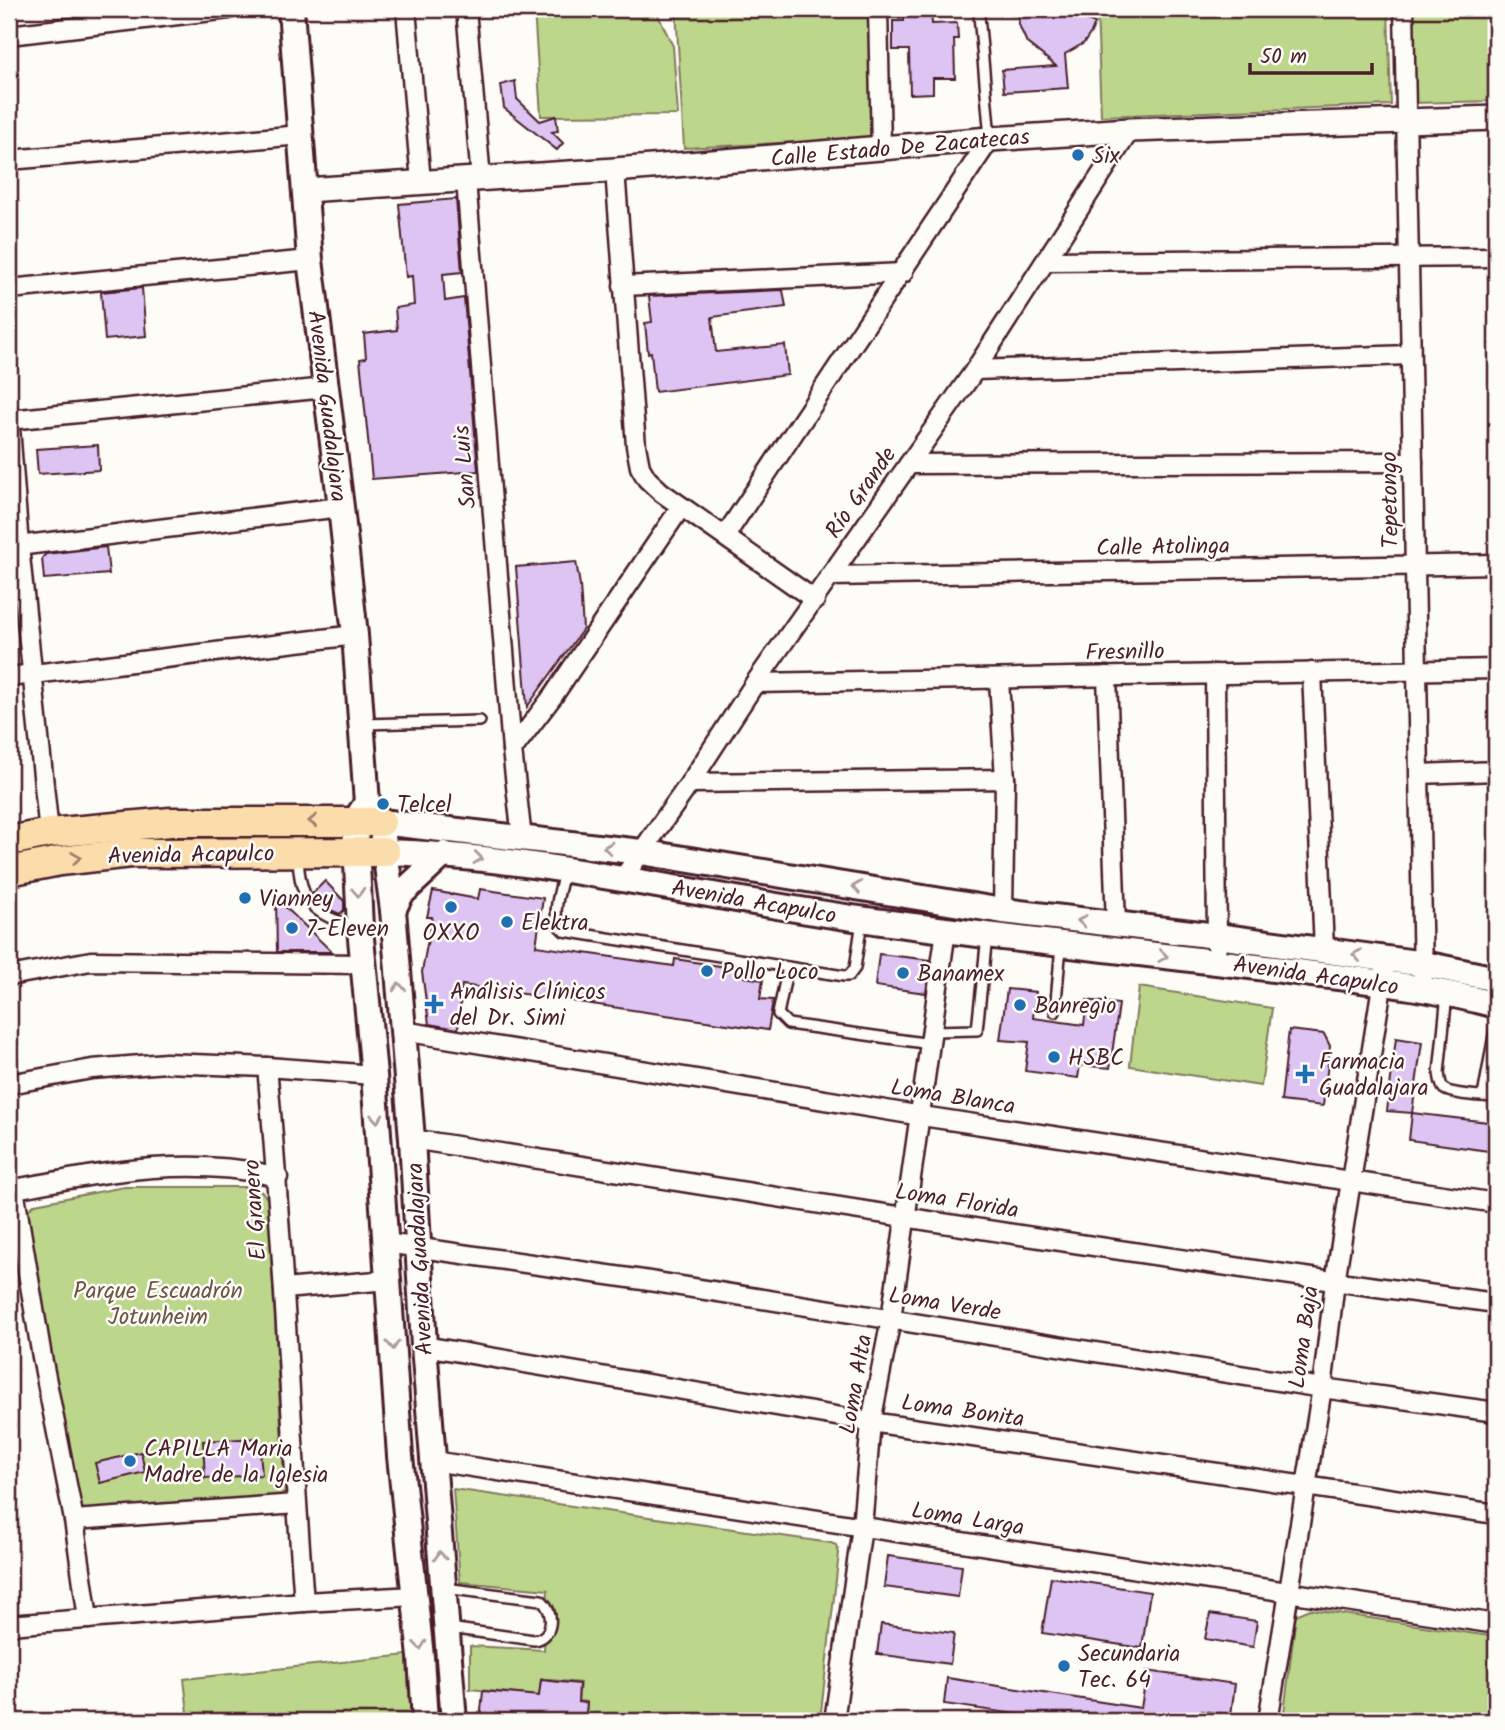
<svg xmlns="http://www.w3.org/2000/svg" width="1505" height="1730" viewBox="0 0 1505 1730" font-family="Kalam,sans-serif">
<rect width="100%" height="100%" fill="#fdfcf7"/>
<filter id="ink" filterUnits="userSpaceOnUse"><feTurbulence type="fractalNoise" baseFrequency=".0143" numOctaves="2"/><feDisplacementMap in="SourceGraphic" scale="14" xChannelSelector="R" yChannelSelector="G"/><feConvolveMatrix kernelMatrix="1 2 1 2 8 2 1 2 1" color-interpolation-filters="sRGB"/></filter>
<g filter="url(#ink)">
<g fill="#bcd68c" stroke="#837a5c" stroke-width="2">
<polygon points="534,9 655,9 673,46 678,115 541,116"/>
<polygon points="676,9 871,9 875,138 684,148"/>
<polygon points="1097,9 1388,9 1391,105 1101,116"/>
<polygon points="1411,9 1496,9 1496,101 1413,103"/>
<polygon points="1139,987 1272,1008 1261,1086 1130,1066"/>
<polygon points="124,1187 254,1187 263,1193 268,1200 285,1495 281,1499 84,1514 78,1503 24,1214 35,1204"/>
<polygon points="453,1489 831,1543 836,1545 839,1553 820,1721 586,1721 587,1702 578,1701 580,1683 541,1679 539,1696 470,1689 470,1646 544,1650 548,1590 460,1582"/>
<polygon points="1310,1609 1496,1637 1496,1721 1283,1721 1296,1615"/>
<polygon points="407,1655 411,1721 189,1721 184,1679"/>
</g>
<g fill="#ddc4f3" stroke="#4a1f2b" stroke-width="2">
<polygon points="904,9 931,9 932,24 957,23 958,39 954,39 955,78 933,78 933,93 910,94 909,50 893,50 893,21 904,21"/>
<polygon points="1018,9 1089,9 1087,20 1095,23 1092,31 1084,43 1065,54 1068,88 1004,92 1002,70 1056,66 1027,43 1019,25"/>
<polygon points="515,81 517,99 540,121 556,116 558,131 552,132 563,143 557,150 504,108 501,85"/>
<polygon points="456,199 462,272 443,274 445,301 464,298 478,471 372,479 360,359 366,358 364,334 397,330 395,308 414,305 412,276 406,277 399,204"/>
<polygon points="142,288 146,336 105,340 101,292"/>
<polygon points="783,290 786,307 712,317 716,352 785,345 788,375 655,392 651,352 648,353 645,323 652,322 649,296"/>
<polygon points="98,445 99,470 38,474 36,449"/>
<polygon points="106,547 109,574 44,579 42,558 46,554"/>
<polygon points="576,562 580,585 583,629 527,707 516,567"/>
<polygon points="325,881 344,901 344,910 340,914 328,909 313,893"/>
<polygon points="480,889 543,898 536,946 674,966 675,959 745,970 744,977 763,980 760,999 773,1000 768,1030 462,985 458,1029 429,1024 422,972 432,917 427,917 433,891 478,899"/>
<polygon points="276,898 332,952 277,952"/>
<polygon points="879,954 930,960 926,993 875,986"/>
<polygon points="1007,989 1036,992 1033,1018 1084,1025 1087,1000 1119,1004 1110,1068 1080,1065 1078,1078 1025,1071 1029,1042 1000,1040"/>
<polygon points="1289,1030 1324,1034 1330,1046 1323,1106 1281,1101"/>
<polygon points="1396,1038 1422,1042 1412,1113 1387,1111"/>
<polygon points="1412,1113 1496,1123 1496,1152 1409,1140"/>
<polygon points="259,1438 262,1475 205,1478 203,1441"/>
<polygon points="141,1452 145,1472 100,1483 95,1463"/>
<polygon points="888,1556 962,1566 958,1597 884,1587"/>
<polygon points="1051,1577 1150,1592 1142,1648 1042,1633"/>
<polygon points="1210,1614 1257,1621 1253,1647 1205,1639"/>
<polygon points="881,1624 954,1633 950,1664 877,1654"/>
<polygon points="1147,1671 1235,1684 1231,1715 1202,1711 1201,1721 1036,1721 1037,1717 944,1704 947,1678 1141,1708"/>
<polygon points="541,1680 579,1684 578,1702 587,1703 585,1721 480,1721 483,1691 539,1696"/>
</g>
<g fill="none" stroke-linecap="round" stroke-linejoin="round">
<defs>
<g id="service">
<polyline points="979,15 990,138"/>
<polyline points="363,724 480,721"/>
<path d="M298 857C300 904 313 914 356 927"/>
<path d="M564 872C561 888 548 920 564 931L844 976H849L855 968 862 921"/>
<polyline points="788,967 778,1014 788,1024 931,1044"/>
<path d="M1447 994 1439 1073C1440 1078 1440 1085 1444 1089 1452 1095 1485 1096 1496 1097"/>
<polyline points="1055,1012 1061,946"/>
<polyline points="933,1031 977,1030 987,936"/>
<polyline points="1483,1096 1496,1024"/>
<path d="M444 1588 541 1600C555 1611 554 1638 534 1640L449 1628"/>
</g>
<g id="minor">
<polyline points="406,9 421,182"/>
<polyline points="466,9 481,179"/>
<polyline points="878,9 881,149"/>
<polyline points="1404,9 1423,976"/>
<polyline points="9,35 229,9"/>
<polyline points="9,160 301,135"/>
<polyline points="615,170 636,446 640,467 647,479 661,492 815,600"/>
<polyline points="466,180 512,750"/>
<polyline points="1046,261 1496,257"/>
<polyline points="623,286 903,273"/>
<polyline points="9,289 310,260"/>
<polyline points="975,370 1410,355"/>
<polyline points="9,414 19,546 49,833"/>
<polyline points="9,420 326,388"/>
<polyline points="909,464 1413,462"/>
<polyline points="725,536 990,139"/>
<polyline points="9,547 341,507"/>
<polyline points="831,576 1496,564"/>
<polyline points="1312,672 1324,950"/>
<polyline points="1215,674 1217,947"/>
<polyline points="1107,676 1116,925"/>
<polyline points="9,677 355,635"/>
<polyline points="999,680 1005,779 1003,911"/>
<polyline points="755,683 1496,669"/>
<polyline points="1420,774 1496,771"/>
<polyline points="690,783 1005,779"/>
<polyline points="522,839 512,750 553,696 681,507"/>
<polyline points="623,878 690,783 755,683 975,370 1130,130"/>
<polyline points="9,976 91,961 363,964"/>
<polyline points="403,1031 922,1116 1496,1203"/>
<path d="M267 1067C284 1245 290 1423 304 1602"/>
<polyline points="9,1084 92,1069 166,1063 267,1067 374,1075"/>
<path d="M412 1139C773 1196 1134 1256 1496 1303"/>
<polyline points="14,1189 42,1357 74,1520 88,1619"/>
<path d="M9 1190C97 1174 189 1154 278 1177"/>
<polyline points="386,1243 643,1280 1322,1388 1496,1412"/>
<polyline points="284,1289 388,1280"/>
<polyline points="424,1346 871,1422 1496,1514"/>
<polyline points="433,1461 1496,1624"/>
<polyline points="74,1520 296,1504"/>
<polyline points="9,1625 304,1602 415,1596"/>
<polyline points="834,1721 862,1527 871,1422 891,1319 946,930"/>
<polyline points="1268,1721 1322,1388 1335,1282 1384,973"/>
</g>
<polyline id="tertiary" points="305,190 615,170 990,139 1130,130 1496,118"/>
<g id="secondary">
<polyline points="291,9 310,260 341,507 355,635 367,803 381,822 393,910 412,1139 424,1346 454,1721"/>
<polyline points="365,806 355,821 360,928 374,1075 400,1456 421,1657 425,1721"/>
<polyline points="381,822 641,852 1003,911 1217,936 1424,964 1496,979"/>
<path d="M385 852C553 857 716 901 882 922 1012 939 1143 953 1274 969 1348 979 1424 985 1496 1005"/>
<polyline points="393,910 401,894 444,854"/>
</g>
<g id="primary">
<polyline points="9,841 49,833 171,822 381,822"/>
<polyline points="9,871 60,861 131,853 385,852"/>
</g>
</defs>
<use href="#service" stroke="#4a1f2b" stroke-width="14"/>
<use href="#minor" stroke="#4a1f2b" stroke-width="23"/>
<use href="#tertiary" stroke="#4a1f2b" stroke-width="28"/>
<use href="#secondary" stroke="#4a1f2b" stroke-width="30"/>
<use href="#primary" stroke="#4a1f2b" stroke-width="33"/>
<use href="#service" stroke="#fdfcf7" stroke-width="9"/>
<use href="#minor" stroke="#fdfcf7" stroke-width="18"/>
<use href="#tertiary" stroke="#fdfcf7" stroke-width="23"/>
<use href="#secondary" stroke="#fdfcf7" stroke-width="24"/>
<use href="#primary" stroke="#fbddab" stroke-width="28"/>
</g>
<defs><path id="oneway-chevron" d="M-2-3.5L2.5 0L-2 3.5" fill="none" stroke-width="1.6" stroke-linecap="round" stroke-linejoin="round" transform="scale(1.75)"/></defs>
<g stroke="#a27e6b">
<use href="#oneway-chevron" transform="translate(313 821) rotate(180)"/>
<use href="#oneway-chevron" transform="translate(76 858) rotate(-8)"/>
</g>
<g stroke="#ac999b">
<use href="#oneway-chevron" transform="translate(608 848) rotate(-174)"/>
<use href="#oneway-chevron" transform="translate(478 858) rotate(7)"/>
<use href="#oneway-chevron" transform="translate(857 887) rotate(-171)"/>
<use href="#oneway-chevron" transform="translate(358 892) rotate(87)"/>
<use href="#oneway-chevron" transform="translate(1082 921) rotate(-173)"/>
<use href="#oneway-chevron" transform="translate(1357 955) rotate(-172)"/>
<use href="#oneway-chevron" transform="translate(1163 956) rotate(7)"/>
<use href="#oneway-chevron" transform="translate(399 987) rotate(-95)"/>
<use href="#oneway-chevron" transform="translate(377 1118) rotate(86)"/>
<use href="#oneway-chevron" transform="translate(393 1345) rotate(86)"/>
<use href="#oneway-chevron" transform="translate(440 1556) rotate(-94)"/>
<use href="#oneway-chevron" transform="translate(420 1645) rotate(84)"/>
</g>
</g>
<g fill="#1f6fb2" stroke="#fdfcf7" stroke-width="2.5">
<circle cx="1078" cy="155" r="7"/>
<circle cx="383" cy="804" r="7"/>
<circle cx="245" cy="898" r="7"/>
<circle cx="451" cy="907" r="7"/>
<circle cx="507" cy="922" r="7"/>
<circle cx="292" cy="928" r="7"/>
<circle cx="707" cy="971" r="7"/>
<circle cx="903" cy="973" r="7"/>
<path d="M430.5 993.5h7v7h7v7h-7v7h-7v-7h-7v-7h7z"/>
<circle cx="1020" cy="1005" r="7"/>
<circle cx="1054" cy="1057" r="7"/>
<path d="M1301.5 1063.5h7v7h7v7h-7v7h-7v-7h-7v-7h7z"/>
<circle cx="130" cy="1461" r="7"/>
<circle cx="1064" cy="1666" r="7"/>
</g>
<g text-anchor="middle" stroke-width="5" stroke-linejoin="round" paint-order="stroke">
<g font-size="23" fill="#4a1f2b" stroke="#fdfcf7">
<text transform="translate(900 147) rotate(-5)" y="8">Calle Estado De Zacatecas</text>
<text transform="translate(328 406) rotate(83)" y="8">Avenida Guadalajara</text>
<text transform="translate(464 467) rotate(-95)" y="8">San Luis</text>
<text transform="translate(860 492) rotate(-55)" y="8">Río Grande</text>
<text transform="translate(1389 500) rotate(-91)" y="8">Tepetongo</text>
<text transform="translate(1163 546) rotate(-1)" y="8">Calle Atolinga</text>
<text transform="translate(1125 651) rotate(-1)" y="8">Fresnillo</text>
<text transform="translate(191 854) rotate(-1)" y="8">Avenida Acapulco</text>
<text transform="translate(754 901) rotate(10)" y="8">Avenida Acapulco</text>
<text transform="translate(1316 975) rotate(8)" y="8">Avenida Acapulco</text>
<text transform="translate(953 1096) rotate(9)" y="8">Loma Blanca</text>
<text transform="translate(957 1200) rotate(9)" y="8">Loma Florida</text>
<text transform="translate(254 1210) rotate(-94)" y="8">El Granero</text>
<text transform="translate(419 1259) rotate(-93)" y="8">Avenida Guadalajara</text>
<text transform="translate(945 1303) rotate(9)" y="8">Loma Verde</text>
<text transform="translate(1303 1337) rotate(-82)" y="8">Loma Baja</text>
<text transform="translate(855 1384) rotate(-80)" y="8">Loma Alta</text>
<text transform="translate(963 1410) rotate(8)" y="8">Loma Bonita</text>
<text transform="translate(968 1518) rotate(9)" y="8">Loma Larga</text>
</g>
<g font-size="23" fill="#4a1f2b" stroke="#fdfcf7" text-anchor="start">
<text x="1092" y="163">Six</text>
<text x="397" y="812">Telcel</text>
<text x="259" y="906">Vianney</text>
<text x="521" y="930">Elektra</text>
<text x="306" y="936">7-Eleven</text>
<text x="451" y="940" text-anchor="middle">OXXO</text>
<text x="721" y="979">Pollo Loco</text>
<text x="917" y="981">Banamex</text>
<text x="450" y="999">Análisis Clínicos<tspan x="450" dy="26">del Dr. Simi</tspan></text>
<text x="1034" y="1013">Banregio</text>
<text x="1068" y="1065">HSBC</text>
<text x="1319" y="1069">Farmacia<tspan x="1319" dy="26">Guadalajara</tspan></text>
<text x="144" y="1456">CAPILLA Maria<tspan x="144" dy="26">Madre de la Iglesia</tspan></text>
<text x="1078" y="1661">Secundaria<tspan x="1078" dy="26">Tec. 64</tspan></text>
</g>
<g font-size="23" fill="#6c5648" stroke="#fdfcf7">
<text x="158" y="1298">Parque Escuadrón<tspan x="158" dy="26">Jotunheim</tspan></text>
</g>
</g>
<rect width="1505" height="1730" fill="none" stroke="#fdfcf7" stroke-width="35"/>
<rect x="18" y="18" width="1470" height="1695" fill="none" stroke="#4a1f2b" stroke-width="2.5" filter="url(#ink)"/>
<path d="M1250 63v10h122v-10" fill="none" stroke="#4a1f2b" stroke-width="3.5"/>
<text x="1260" y="63" font-size="21" fill="#4a1f2b" stroke="#fdfcf7" stroke-width="5" paint-order="stroke">50 m</text>
</svg>
